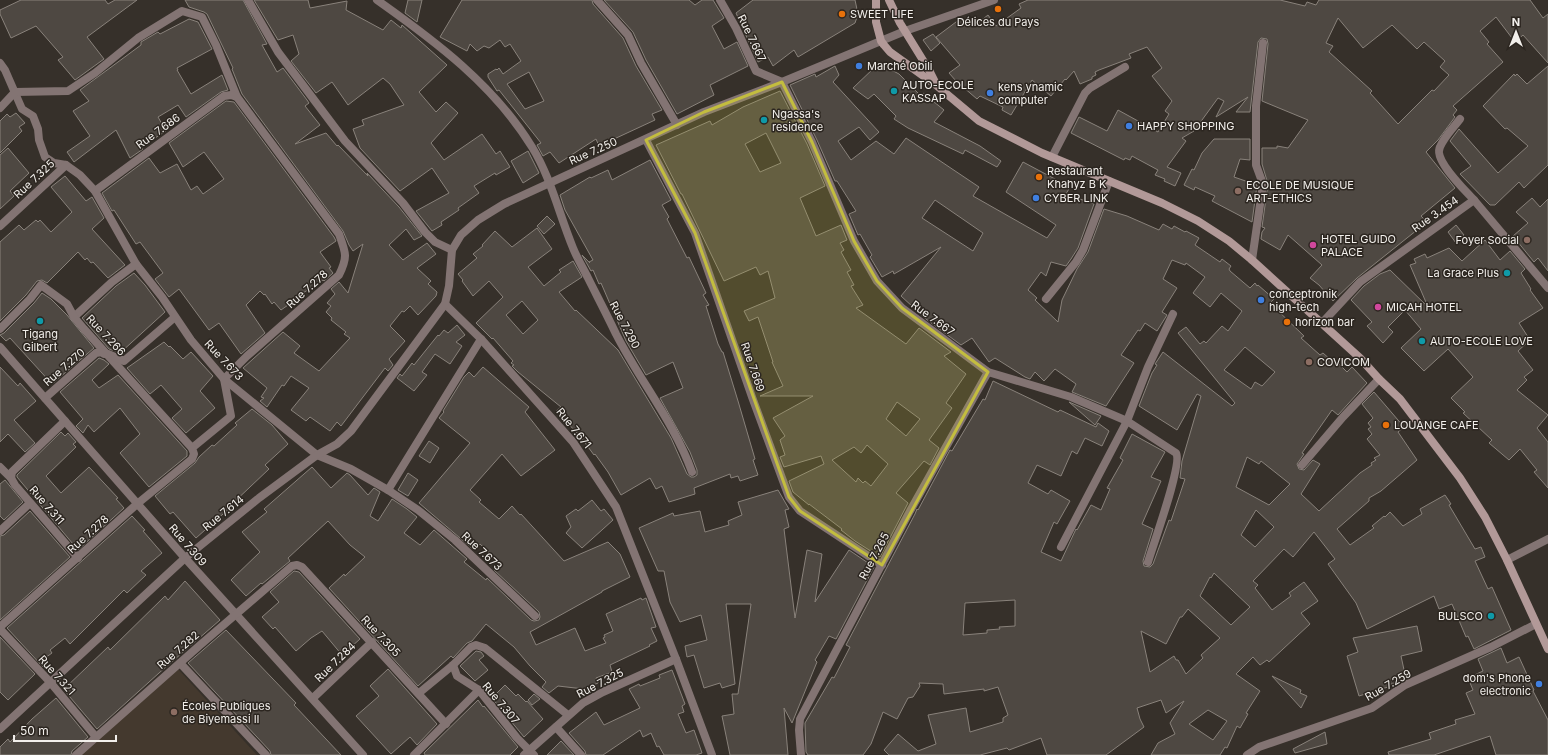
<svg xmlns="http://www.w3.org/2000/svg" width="1548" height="755" viewBox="0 0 1548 755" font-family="Inter,sans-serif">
<rect width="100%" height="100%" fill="#36302a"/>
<polygon fill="#44392e" points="178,669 257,755 81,755"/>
<g fill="#4e4842" stroke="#89827b" fill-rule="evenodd">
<polygon points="21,0 105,0 108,4 115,0 137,0 87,37 104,59 75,80 58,60 63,57 36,26 11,38 0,14 0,10"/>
<polygon points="185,0 243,0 267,44 262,45 277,72 283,68 307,100 309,103 305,106 320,125 295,144 326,133 337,146 338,145 368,176 367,173 399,207 422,236 414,240 406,229 389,245 403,260 427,243 436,254 417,268 431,281 428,284 437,292 436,296 418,315 410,306 404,312 402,311 390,326 405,341 389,359 393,365 388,371 385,368 341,426 337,422 330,431 310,417 306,421 291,410 309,388 291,376 284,386 282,385 267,407 260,401 264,398 261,397 267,388 243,368 283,332 300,346 294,353 319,371 350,338 344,334 346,332 331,320 332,318 326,312 331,306 327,303 335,294 331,289 339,282 348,293 363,244 353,251 349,245 343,231 242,94 232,69 233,68 207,14 204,12 189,7"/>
<polygon points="254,0 308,0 310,8 347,1 346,10 383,30 391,20 401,28 402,25 447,65 419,92 436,112 446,102 458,113 431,143 444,160 482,134 496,154 500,151 510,167 496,175 495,173 474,186 479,193 458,208 459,210 441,222 442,225 432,231 416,211 449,193 432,168 400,191 360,148 353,129 364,125 362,120 404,105 390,84 383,78 348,105 332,82 316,93 291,61 299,54 293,35 278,40"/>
<polygon points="408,0 422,0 417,22 405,13"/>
<path d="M462 0H592L593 4 623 38 636 66 662 110 652 114 655 120 599 146 596 139 559 163 550 152 543 156 537 145 541 143 499 90 497 91 488 77V74L496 69 497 70 499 68 503 74 521 61 510 44 505 47 500 40 489 48 484 46 477 51 470 44 467 51 440 37ZM529 72 544 101 525 109 507 84Z"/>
<polygon points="604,0 689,0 695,5 702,0 713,0 724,18 712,26 724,49 737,42 748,66 710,85 714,95 677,114 646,60 633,32"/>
<polygon points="753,0 855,0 858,14 855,23 798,57 794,50 773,66 768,57 758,62 736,13"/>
<path d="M1028 0H1280L1305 6 1307 2 1316 5 1319 0H1530L1543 18 1548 14V63L1523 35 1515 42 1496 17 1480 31 1489 42 1487 44 1503 62 1453 106 1457 110 1453 115 1455 117 1438 140 1426 152 1455 188 1421 216 1427 222 1357 278 1333 301 1319 285 1310 278 1322 265 1288 235 1280 250 1261 239 1262 232 1265 228 1262 227 1268 184 1262 164V148H1277V146L1288 148 1308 120 1262 101 1268 44 1267 39 1261 38 1258 42 1250 112H1236L1248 97 1216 117 1224 101 1218 98 1194 131 1182 138 1186 141 1167 167 1181 173 1175 186 1164 181 1165 179 1155 175 1158 170 1132 156 1130 160 1125 158 1124 160 1071 133 1079 117 1107 131 1118 110 1158 132 1169 114 1165 111 1172 101 1152 76 1162 68 1147 47 1129 54 1131 58 1099 70 1095 72 1096 75 1092 77V79L1080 84 1074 71 1066 80 1065 79 1051 96 1032 80 1011 115 1002 110 1003 107 980 96 977 99 956 81 949 73 960 65 936 37 960 19 965 24 970 21 974 26 988 15 996 26 1021 8 1019 4ZM1338 18 1363 48 1392 25 1417 49 1424 42 1445 61 1440 67 1449 75 1434 91 1432 90 1398 124 1370 93 1372 91 1329 52 1333 46 1326 43Z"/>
<polygon points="189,19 198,22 212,49 177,68 178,70 177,70 191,94 222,75 228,90 221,92 186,117 178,105 158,117 166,131 141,147 143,149 130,158 116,130 74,162 67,152 90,136 73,111 89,101 80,90 141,45 141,42 158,32 160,34"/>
<polygon points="933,34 940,43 931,51 923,40"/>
<polygon points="882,65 899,74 921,96 923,93 944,110 934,122 980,146 1001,161 997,167 965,150 963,154 908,128 894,119 896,116 874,94 868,99 853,88 875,67"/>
<path d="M835 66 839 75 833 82 879 132 870 140 859 127 838 141 851 160 876 141 894 154 906 138 979 187 973 196 1047 238 1056 225 1006 192 1023 162 1070 187 1066 194 1094 204 1078 248 1071 259 1066 266 1051 262 1046 276 1041 272 1028 290 1037 298 1035 300 1058 322 1062 300 1077 269 1088 252 1104 209 1127 216 1159 230 1163 224 1172 229 1174 226 1185 232 1186 231 1199 238 1195 245 1220 262 1222 259 1231 266 1229 269 1230 271 1250 288 1255 283 1257 286 1258 285 1274 299 1270 303 1304 336 1301 338 1320 355 1323 353 1332 361 1334 359 1347 372 1352 367 1367 383 1338 415 1332 410 1302 453 1304 454 1297 464 1299 469 1304 470 1313 460 1320 464 1301 494 1319 511 1360 473 1372 465 1371 463 1376 460 1374 458 1380 455 1367 439 1372 434 1368 429 1371 427 1368 423 1373 418 1362 404 1374 392 1404 427 1398 432 1417 460 1381 491 1369 498V501L1337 529 1350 545 1374 528 1372 526 1384 516 1385 517 1390 512 1403 526 1422 514 1420 509 1445 495 1451 504 1449 505 1475 549 1481 547 1485 557 1475 561 1488 589 1492 587 1511 630 1474 649 1468 636 1466 637 1452 604 1439 609 1434 596 1367 629 1356 603 1328 564 1335 559 1314 532 1293 557 1284 549 1253 581 1258 585 1255 588 1272 610 1291 596 1289 593 1304 582 1318 601 1301 613 1310 624 1269 662 1267 660 1260 665 1253 657 1236 674 1260 691 1246 713 1248 714 1240 728 1237 726 1227 748 1225 747 1220 755H1151L1158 743 1175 734 1170 723 1184 701 1166 713 1161 700 1137 708 1140 719 1144 727 1106 755H1047L1041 738 1009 750 1007 748 980 755H889L884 750 898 734 918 751 936 744 928 715 966 708 970 732 1003 722V718L1008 715 998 687 984 691V689L944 694 943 684 919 683 920 686 913 697 908 698 897 719 883 712 871 744 863 755H808L806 752 805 723 832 677 834 678 850 647 846 645 915 514 917 509 918 510 950 450 952 451 983 399 985 400 993 381 1058 412 1060 410 1096 427 1098 423 1109 431 1102 446 1085 438 1077 454 1072 451 1061 476 1037 465 1028 483 1048 494 1051 490 1070 501 1057 524 1054 522 1041 552 1061 561 1076 529 1077 530 1091 505 1101 510 1110 489 1107 488 1123 460 1120 458 1132 434 1165 452 1151 477 1161 481 1142 524 1153 529 1143 561 1144 566 1150 567 1153 564 1169 520 1171 521 1185 479 1180 478 1182 461 1201 396 1197 394 1177 430 1139 406 1152 373 1157 365 1155 364 1163 352 1232 406 1235 403 1178 333 1186 327 1200 344 1204 341 1206 343 1222 326 1228 331 1242 311 1221 293 1210 307 1193 293 1205 277 1186 263 1185 265 1172 260 1163 279 1177 288 1162 312 1167 315 1157 331 1145 323 1140 331 1138 330 1121 355 1134 363 1106 406 1072 392 1076 384 1055 369 1044 381 1035 372 1030 379 1025 377 995 358 989 362 972 338 961 345 926 319 901 296 941 247 894 274 893 271 882 277 870 257 872 255 860 234 858 235 849 214 856 211 837 181H835L817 140 790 85 815 74 816 77ZM935 200 983 233 973 251 922 218ZM1245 347 1275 372 1262 386 1255 382 1251 389 1224 370ZM1247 457 1259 464 1261 461 1290 484 1269 505 1236 487ZM1256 510 1274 527 1255 547 1241 535ZM1214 573 1250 607 1231 625 1200 596 1210 577 1211 578ZM1015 600V626L999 627 1000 629 987 630V633L963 635 965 603ZM1188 609 1220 638 1201 655 1203 658 1186 674 1178 660H1176L1174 656 1150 672 1141 631 1166 644 1180 617H1182ZM1208 710 1227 721 1213 740 1189 724Z"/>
<polygon points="1548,66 1548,165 1524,188 1519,182 1495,205 1490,205 1460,174 1471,166 1450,141 1459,129 1498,173 1528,146 1507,128 1505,129 1483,106 1514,74 1515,76 1517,74 1527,84"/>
<path d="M780 91 807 144 825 186 800 198 816 236 841 225 847 240 840 243 844 250 841 252 851 270 847 272 854 285 851 286 863 305 856 308 906 344 919 328 951 352 944 356 966 374 946 403 952 408 929 440 939 448 930 465 924 461 896 493 908 503 880 557 855 541 841 530 842 529 809 504V505L793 492 789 481 824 464 821 456 784 467 780 457 785 455 780 440 785 436 773 418 813 396H760L783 386 772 362H773L758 317 749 321 744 311 775 298 768 271 760 275 756 267 724 281 682 194H681L656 145 710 121 712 125 743 107ZM766 133 781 163 760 172 745 144ZM897 402 920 419 906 436 886 419ZM867 445 888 464 871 486 865 481 863 483 858 478 856 482 832 460 854 447 861 453Z"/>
<polygon points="226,101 234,102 334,237 336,241 320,252 331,267 329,268 333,273 324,281 323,280 300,295 301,296 281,310 274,302 272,304 265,294 264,295 260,291 246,305 265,333 241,354 219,323 209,330 179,289 169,297 155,279 163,273 140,242 136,244 114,210 112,211 102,193 149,158 160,173 177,164 191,190 197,186 203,194 224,179 204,152 183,167 169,143"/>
<polygon points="16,113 25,123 19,127 22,131 0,153 0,121 7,114 10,117"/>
<polygon points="1214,139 1250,139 1250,160 1240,159 1234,177 1257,185 1252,222 1212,201 1215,196 1195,187 1194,190 1184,185 1192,169 1194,170 1202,153"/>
<polygon points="8,148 29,173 10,191 14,196 0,209 0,155"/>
<polygon points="528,151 539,173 523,183 511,161"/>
<path d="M650 160 671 200 662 205 669 217 667 219 687 258 689 257 706 293 703 295 709 305 706 306 718 344 722 352H723L738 401 755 459 753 460 758 475 740 481 738 476 731 478 730 474 694 488 695 494 669 502 662 486 656 489 650 478 621 495 608 472 595 454 594 455 580 436 556 411 561 407 518 372 512 366 514 365 511 363 513 361 493 338 492 339 476 323 503 297 489 281 473 296 462 281 463 280 458 274 477 258 473 254 483 246 482 245 495 231 512 247 537 228 552 249 528 267 544 286 561 272 559 270 573 261 582 277 559 292 575 311 576 310 618 350 671 438 687 474 691 477H694L697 475V470L690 452 660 398 683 388 673 362 646 375 626 341 601 283 599 284 593 270 591 271 582 255 590 263 589 262 593 260 565 210 560 195 590 177 591 178 608 170 612 180ZM522 301 538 320 523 334 506 315Z"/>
<polygon points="65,176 86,201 92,197 104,218 92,229 125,265 108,278 93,262 91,263 87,258 85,260 78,252 47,283 42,280 37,281 26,295 0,321 0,242 19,225 24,230 36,220 38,222 40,220 51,232 72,212 51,187"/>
<polygon points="1532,198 1540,207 1548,199 1548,271 1538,258 1534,262 1513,236 1528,223 1516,212"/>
<polygon points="547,216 555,224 544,234 537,226"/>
<polygon points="1456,225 1464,235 1456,243 1448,232"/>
<polygon points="1485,240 1500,260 1510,251 1525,269 1521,273 1531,289 1530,290 1543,308 1519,323 1530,340 1518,351 1533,370 1524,377 1527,380 1517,390 1548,415 1537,428 1548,442 1548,488 1534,472 1537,470 1520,449 1509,460 1489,443 1492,440 1463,413 1465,412 1451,398 1473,377 1448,349 1424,371 1401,348 1421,329 1405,310 1388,327 1393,332 1383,343 1367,326 1372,322 1351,300 1364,286 1380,274 1390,270 1428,307 1410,265 1416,263 1414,259 1425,254 1427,258 1449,248 1462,261"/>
<polygon points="134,273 145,285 165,312 120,353 109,349 82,318 116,286"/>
<polygon points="42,293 51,299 67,315 94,348 52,384 10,338 6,341 0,335 4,333 34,303"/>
<polygon points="457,325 465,335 456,342 462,346 450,364 435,354 422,372 427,375 414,391 397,378 400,374 402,376 412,363 414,365 438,335 439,336 444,330 448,333"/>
<polygon points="164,342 169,347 170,346 183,359 191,352 213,376 200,391 215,408 186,433 172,418 182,409 161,385 150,394 127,368"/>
<polygon points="99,358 104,360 109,364 92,380 99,388 118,375 187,451 187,456 149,487 120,453 140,434 120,408 94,432 88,425 83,433 76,426 83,419 60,392"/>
<polygon points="0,367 18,386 20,383 36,401 14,420 35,443 25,452 8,434 0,442"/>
<polygon points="483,367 529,407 525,412 555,450 521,476 502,454 470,490 481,500 479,502 499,519 512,506 520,515 521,514 564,561 608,542 620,554 630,577 602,591 602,592 530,632 536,645 575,628 585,651 606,643 603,638 605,637 604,635 613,631 606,614 641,598 642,600 646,598 656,627 651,628 657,641 649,645 650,646 610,665 612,672 596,678 598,683 584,689 558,686 549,693 542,687 546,682 530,666 514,647 486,624 472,641 467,643 453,658 451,656 418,686 329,588 344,574 345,576 365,557 350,545 328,521 288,558 290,561 262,584 261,583 246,596 231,580 260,552 242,532 267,512 264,509 312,467 331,488 347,473 350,475 368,495 374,488 380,492 370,516 378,521 392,499 407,509 417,517 404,533 420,545 434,530 467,559 464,562 486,580 487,578 531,620 534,621 539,620 540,617 539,612 494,570 500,563 480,544 474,550 419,503 470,443 439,418 444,412 443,411 464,377 469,372 474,377"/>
<polygon points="1069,402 1101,416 1095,425"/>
<polygon points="252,409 272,425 288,444 265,465 269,469 231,505 232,506 196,538 173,512 170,514 155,496 195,463 199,457 212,445 214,446 237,425 235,423"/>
<polygon points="61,432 65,436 68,433 76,442 73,444 76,447 46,476 61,493 89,467 118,498 116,499 124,508 78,550 17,477 17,475"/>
<polygon points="429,441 439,448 430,463 419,456"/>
<polygon points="408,473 418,480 408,496 398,490"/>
<polygon points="5,480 23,502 4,520 0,516 0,484"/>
<polygon points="778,490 789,509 785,510 789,527 784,529 795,618 807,550 822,554 815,602 849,550 874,567 836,639 829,636 815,660 817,662 792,723 784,708 788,755 730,755 722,716 734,714 732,694 738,694 751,604 726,604 735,684 722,688 720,683 704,688 694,655 687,657 685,646 707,640 701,615 680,622 670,602 664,571 658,571 639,528 673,513 674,516 700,511 705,532 729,525 728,521 742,515 738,502"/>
<polygon points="592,500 601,511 604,509 613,520 582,548 566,533 571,527 566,516 576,509 578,511"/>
<polygon points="30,511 70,557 0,620 0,536 4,535"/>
<polygon points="132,516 145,530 143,531 162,553 141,571 146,575 127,593 124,590 70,644 65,638 50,650 52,653 45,658 48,662 43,667 7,628"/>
<polygon points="294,571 299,572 360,639 342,655 322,631 311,638 296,651 275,627 273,629 262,617 279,602 270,592"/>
<polygon points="185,581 220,620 159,673 97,729 64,690 66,689 65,688 108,647 110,650 165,596 168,600"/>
<polygon points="1417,626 1422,651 1401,656 1406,679 1399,682 1388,685 1388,687 1359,696 1347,656 1358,652 1353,638"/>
<polygon points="226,630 296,703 294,705 341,755 271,755 270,751 188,663"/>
<polygon points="0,637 35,674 8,700 0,692"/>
<polygon points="1501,648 1507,663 1519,657 1534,690 1533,691 1548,720 1548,755 1496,755 1490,736 1434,755 1389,755 1388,752 1431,739 1429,733 1456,724 1455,720 1475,714 1466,693 1473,690 1468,678 1483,671 1478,659"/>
<polygon points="476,651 481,652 484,656 479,660 488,670 475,681 460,666"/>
<polygon points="388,669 437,724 417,745 410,737 391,754 356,716 379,696 370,686"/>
<polygon points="672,670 685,704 682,706 684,712 678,714 686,733 694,730 702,753 696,755 664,755 659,746 657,747 651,733 643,737 640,730 603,755 586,755 585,751 569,733 596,712 604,725 640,708 629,689 639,684 640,686 660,678 659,675"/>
<polygon points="1272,676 1301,690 1300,693 1307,696 1301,708"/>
<polygon points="505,685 516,696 518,694 526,702 527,701 543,719 524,737 492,698"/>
<polygon points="534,694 540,699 532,705 528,700"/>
<polygon points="56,698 88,737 72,751 71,755 0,755 0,747 8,739 10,742 32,719"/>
<polygon points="478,700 483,707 484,706 518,747 510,755 425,755 424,753"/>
<polygon points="1325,732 1327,744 1295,753 1293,749"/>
<polygon points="561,741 574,755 547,755"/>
</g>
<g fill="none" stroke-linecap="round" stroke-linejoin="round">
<g stroke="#837473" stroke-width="8">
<polyline points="248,0 278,52 345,141 403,203 425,232 435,242 452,250"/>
<path d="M377 0C435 41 494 85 532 147 551 178 559 214 573 248 577 258 583 268 588 278 597 296 607 315 616 334 640 381 674 422 692 472"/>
<polyline points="597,0 628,35 641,63 677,125"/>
<path d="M720 0 736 28 756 71 782 82 812 142 854 241 877 281 902 308 988 372 1071 397 1127 421 1176 453C1183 463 1153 545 1148 562"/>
<polyline points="0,63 5,70 22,109 33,116 38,129 39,140 45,157 54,163 66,165 80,175 95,191 136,264 162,297 191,340 224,379 317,455 351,469 388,490 418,510 455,540 535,616"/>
<path d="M0 108 15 92 68 91 95 73 138 38 182 11 202 17 216 45 237 97 339 234C346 253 348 257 339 275L247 356 224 379 231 416 192 448 194 454 192 459 137 504 0 627"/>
<path d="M1460 119C1454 127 1444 137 1440 147 1433 160 1465 190 1474 200"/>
<polyline points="646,140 695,233 752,397 789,497 800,511 882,565"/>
<polyline points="1052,157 1085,93 1090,88 1125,67"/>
<polyline points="95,191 224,96 231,95 237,97"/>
<polyline points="0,226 66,165"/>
<polyline points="1252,260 1263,184 1256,165 1256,106 1263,43"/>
<polyline points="1046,299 1076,262 1083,250 1109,181"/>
<polyline points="445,304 481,339 573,442 616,507 676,659 712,755"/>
<polyline points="74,317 112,282 136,264"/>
<polyline points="1322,323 1360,282 1474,200 1548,288"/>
<polyline points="0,329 30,299 41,285 67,304 74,317 84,329 192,448"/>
<polyline points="0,347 185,558 363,755"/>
<polyline points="45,398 96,353 101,352 104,354 108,354 124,361 175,317"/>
<polyline points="1302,465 1343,417 1379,379"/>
<polyline points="0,467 11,478 15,485 78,558"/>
<polyline points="11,478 12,472 65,421"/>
<polyline points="388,490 481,339"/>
<polyline points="0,531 30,503"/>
<polyline points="1061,547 1127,421 1148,367 1173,314"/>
<polyline points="1507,560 1548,539"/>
<polyline points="0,629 50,682 96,737"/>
<polyline points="180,663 266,755"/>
<polyline points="453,665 457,676 479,690 517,738 534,755"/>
<polyline points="419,693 453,665 471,647 476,645 485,648 568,715"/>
<polyline points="313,698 372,642"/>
<polyline points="556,727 581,755"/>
<polyline points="0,729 185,558 259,498 317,455 337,444 351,431 445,304 449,286 452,250 461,235 478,220 504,204 704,112 782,82 905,31 994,0"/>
<polyline points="76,755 199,646 292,566 297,565 302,567 446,724"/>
<polyline points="414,755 479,690"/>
<polyline points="524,755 583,703 603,692 676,659"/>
<polyline points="801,755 799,730 800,719 910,511 988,372"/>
<polyline points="1247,755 1259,747 1372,708 1405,685 1491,647 1536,624"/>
</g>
<g stroke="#b29998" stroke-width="8">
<polyline points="876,0 876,22 881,41 884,45 890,52 936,85 979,121 1042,153 1162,203 1198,221 1229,241 1252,260 1360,358 1379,379 1400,399 1460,478 1485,517 1507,560 1548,649"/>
<polyline points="889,0 900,23 929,70 936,84"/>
</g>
</g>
<path fill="#c3bd3f" fill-opacity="0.2" stroke="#c3bd3f" stroke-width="3" stroke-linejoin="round" d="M782 82 812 142 854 241 877 281 902 308 988 372 882 565 800 511 789 497 695 233 646 140 704 112Z"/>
<g fill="#e8710a" stroke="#2c2620" stroke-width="1.5">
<circle cx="998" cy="9" r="4"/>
<circle cx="842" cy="14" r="4"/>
<circle cx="1039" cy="177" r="4"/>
<circle cx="1287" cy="322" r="4"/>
<circle cx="1386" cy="425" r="4"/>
</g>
<g fill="#3f7fe0" stroke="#2c2620" stroke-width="1.5">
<circle cx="859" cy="66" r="4"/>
<circle cx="990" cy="93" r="4"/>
<circle cx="1129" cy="126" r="4"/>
<circle cx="1036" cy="198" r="4"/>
<circle cx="1261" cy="300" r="4"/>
<circle cx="1539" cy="684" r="4"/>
</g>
<g fill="#0f9aa8" stroke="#2c2620" stroke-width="1.5">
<circle cx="894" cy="91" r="4"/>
<circle cx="764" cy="120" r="4"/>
<circle cx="1507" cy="273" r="4"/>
<circle cx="40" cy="321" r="4"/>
<circle cx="1422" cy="341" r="4"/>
<circle cx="1491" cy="616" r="4"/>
</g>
<g fill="#8d6e63" stroke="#2c2620" stroke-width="1.5">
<circle cx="1238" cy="191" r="4"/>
<circle cx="1527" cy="240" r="4"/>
<circle cx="1309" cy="362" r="4"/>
<circle cx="174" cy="712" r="4"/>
</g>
<g fill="#d1479c" stroke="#2c2620" stroke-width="1.5">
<circle cx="1313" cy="245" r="4"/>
<circle cx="1378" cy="307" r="4"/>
</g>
<g text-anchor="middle" stroke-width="3" stroke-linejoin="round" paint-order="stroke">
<g font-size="11" fill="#f2efeb" stroke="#2c2620" text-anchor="start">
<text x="850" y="18">SWEET LIFE</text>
<text x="998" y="26" text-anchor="middle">Délices du Pays</text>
<text x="867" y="70">Marché Obili</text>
<text x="902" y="89">AUTO-ECOLE<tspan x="902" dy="13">KASSAP</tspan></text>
<text x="998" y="91">kens ynamic<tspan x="998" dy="13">computer</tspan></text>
<text x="772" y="118">Ngassa's<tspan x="772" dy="13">residence</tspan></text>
<text x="1137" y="130">HAPPY SHOPPING</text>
<text x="1047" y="175">Restaurant<tspan x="1047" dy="13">Khahyz B K</tspan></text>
<text x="1246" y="189">ECOLE DE MUSIQUE<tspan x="1246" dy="13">ART-ETHICS</tspan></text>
<text x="1044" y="202">CYBER LINK</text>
<text x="1321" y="243">HOTEL GUIDO<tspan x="1321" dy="13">PALACE</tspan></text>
<text x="1519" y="244" text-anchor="end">Foyer Social</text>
<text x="1499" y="277" text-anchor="end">La Grace Plus</text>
<text x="1269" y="298">conceptronik<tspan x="1269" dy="13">high-tech</tspan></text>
<text x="1386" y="311">MICAH HOTEL</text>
<text x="1295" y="326">horizon bar</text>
<text x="40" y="338" text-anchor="middle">Tigang<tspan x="40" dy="13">Gilbert</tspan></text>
<text x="1430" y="345">AUTO-ECOLE LOVE</text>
<text x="1317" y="366">COVICOM</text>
<text x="1394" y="429">LOUANGE CAFE</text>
<text x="1483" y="620" text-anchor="end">BULSCO</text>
<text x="1531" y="682" text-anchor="end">dom's Phone<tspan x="1531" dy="13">electronic</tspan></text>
<text x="182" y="710">Écoles Publiques<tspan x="182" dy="13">de Biyemassi II</tspan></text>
</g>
<g font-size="11" fill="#f2efeb" stroke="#2c2620">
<text transform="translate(752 38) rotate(64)" y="4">Rue 7.667</text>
<text transform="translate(158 131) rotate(-36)" y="4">Rue 7.686</text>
<text transform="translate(593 151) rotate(-24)" y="4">Rue 7.250</text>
<text transform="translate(34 179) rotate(-43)" y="4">Rue 7.325</text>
<text transform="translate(1435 214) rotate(-35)" y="4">Rue 3.454</text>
<text transform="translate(307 289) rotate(-42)" y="4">Rue 7.278</text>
<text transform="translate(933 318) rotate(36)" y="4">Rue 7.667</text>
<text transform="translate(625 325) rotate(62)" y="4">Rue 7.290</text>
<text transform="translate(106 335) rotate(47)" y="4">Rue 7.266</text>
<text transform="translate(224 360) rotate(47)" y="4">Rue 7.673</text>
<text transform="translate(64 367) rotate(-41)" y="4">Rue 7.270</text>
<text transform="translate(753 367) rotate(71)" y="4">Rue 7.669</text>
<text transform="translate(574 428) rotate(51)" y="4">Rue 7.671</text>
<text transform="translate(47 505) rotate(49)" y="4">Rue 7.311</text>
<text transform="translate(223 513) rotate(-39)" y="4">Rue 7.614</text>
<text transform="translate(88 534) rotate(-42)" y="4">Rue 7.278</text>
<text transform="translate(188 545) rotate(49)" y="4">Rue 7.309</text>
<text transform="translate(482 551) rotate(43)" y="4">Rue 7.673</text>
<text transform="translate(874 556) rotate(-62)" y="4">Rue 7.265</text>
<text transform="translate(381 636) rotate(47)" y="4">Rue 7.305</text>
<text transform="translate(178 650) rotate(-41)" y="4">Rue 7.282</text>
<text transform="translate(335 662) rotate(-44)" y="4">Rue 7.284</text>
<text transform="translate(57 675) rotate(48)" y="4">Rue 7.321</text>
<text transform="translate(600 683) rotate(-27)" y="4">Rue 7.325</text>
<text transform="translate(1388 685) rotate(-30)" y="4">Rue 7.259</text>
<text transform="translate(501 703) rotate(50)" y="4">Rue 7.307</text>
</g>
</g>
<g transform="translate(1516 32)" stroke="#2c2620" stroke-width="3" paint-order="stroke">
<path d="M0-3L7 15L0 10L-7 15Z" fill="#f2efeb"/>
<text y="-6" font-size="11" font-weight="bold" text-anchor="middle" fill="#f2efeb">N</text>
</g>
<path d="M14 735v6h102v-6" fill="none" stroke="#f2efeb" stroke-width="2"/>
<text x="20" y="735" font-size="12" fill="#f2efeb" stroke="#2c2620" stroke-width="3" paint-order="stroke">50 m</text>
</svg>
